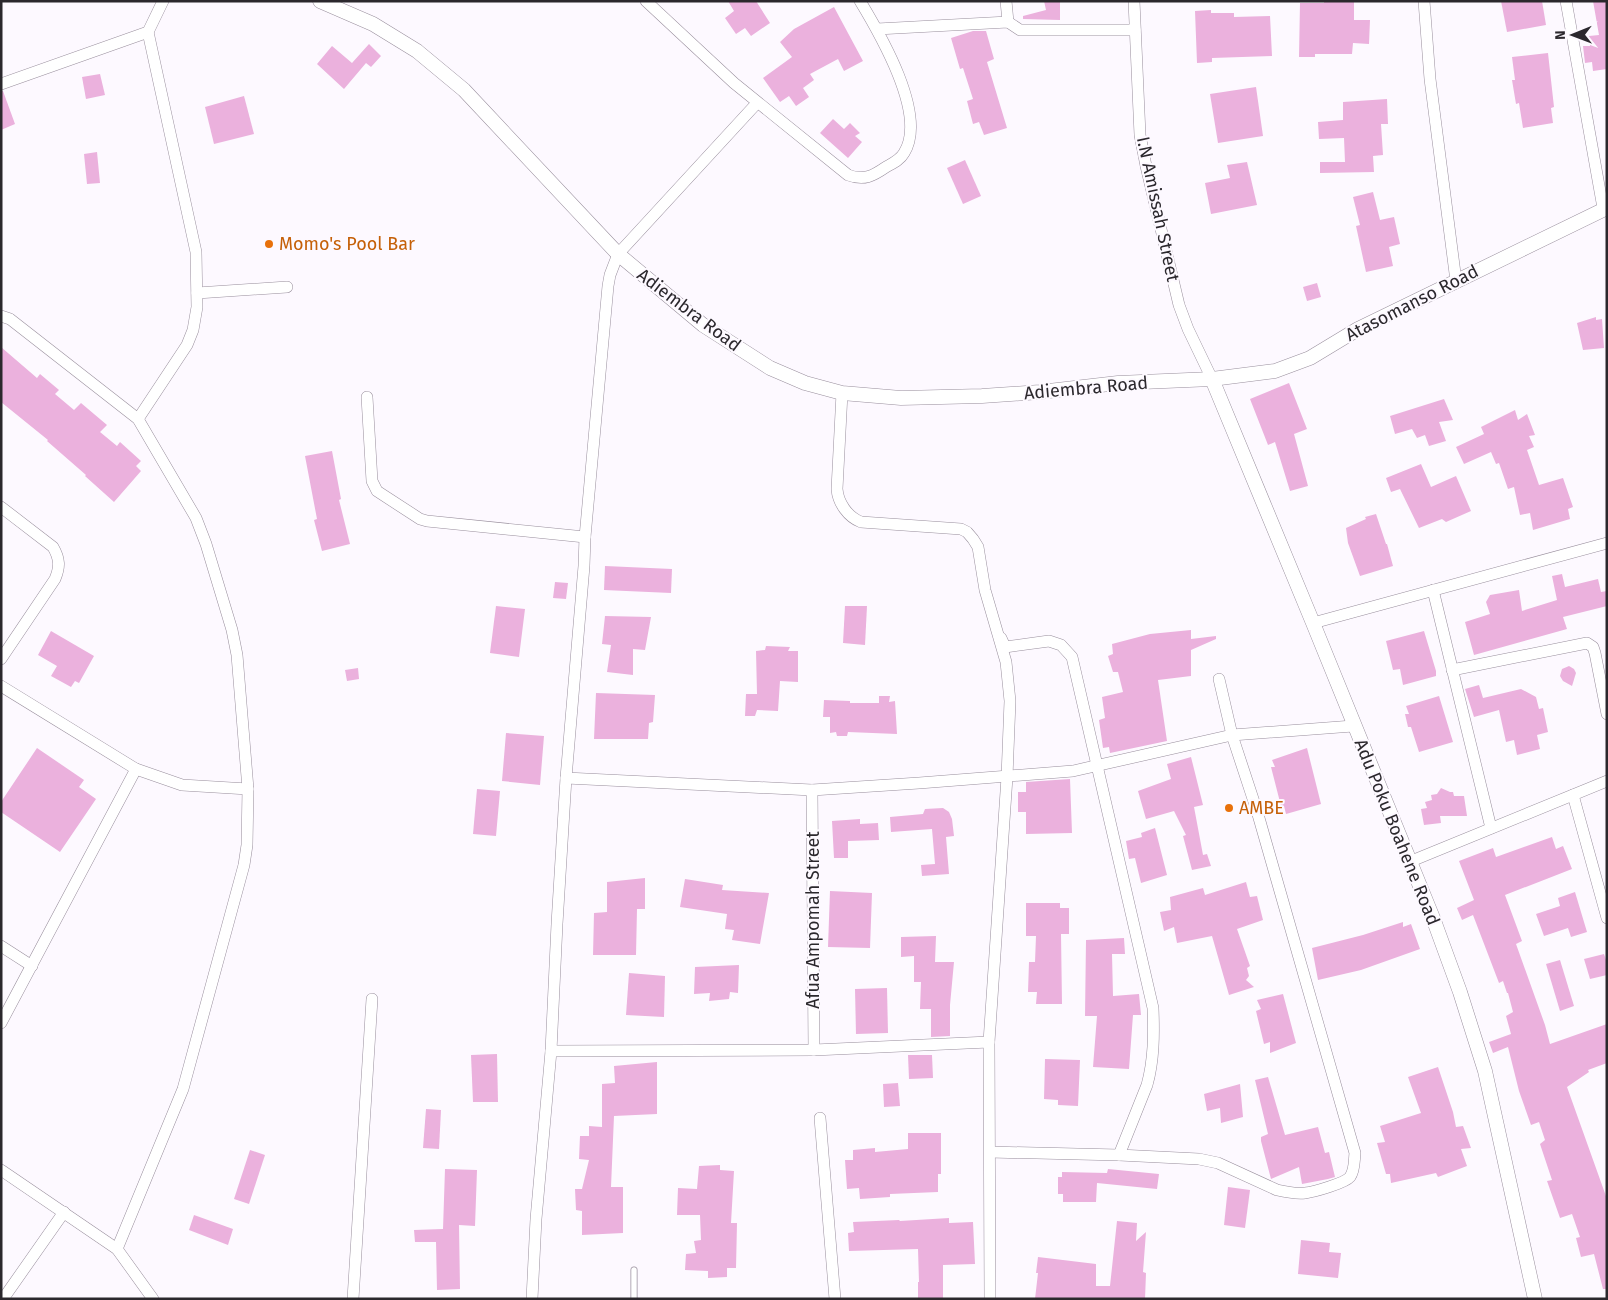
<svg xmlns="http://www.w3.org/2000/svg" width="1608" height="1300" viewBox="0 0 1608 1300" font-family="'Fira Sans',sans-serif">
<rect width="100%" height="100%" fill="#fdf9ff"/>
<g fill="#ebb1dd">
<polygon points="728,1 756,1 770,23 751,36 745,28 736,34 725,18 734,11"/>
<polygon points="1044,1 1060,1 1060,20 1023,19 1023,16 1046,10"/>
<polygon points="1324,1 1354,1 1354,20 1370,20 1369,44 1353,43 1352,54 1315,54 1315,57 1299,57 1300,3 1324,3"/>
<polygon points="1501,1 1542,1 1546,25 1507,32"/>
<polygon points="1593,1 1607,1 1607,69 1593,71 1592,62 1585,63 1583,46 1590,46 1589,36 1599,35"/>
<polygon points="834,7 863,61 844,71 838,59 810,74 814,80 803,88 809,97 796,106 789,96 780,102 763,78 792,57 780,42 794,29"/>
<polygon points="1211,10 1211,13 1234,13 1234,17 1270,16 1272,56 1212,58 1212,62 1197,63 1195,11"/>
<polygon points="973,31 986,31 994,59 987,62 1007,128 984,135 979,122 973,124 967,101 973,99 963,68 960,69 951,38"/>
<polygon points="369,44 381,56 371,67 366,63 344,89 317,64 332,46 352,63"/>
<polygon points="1548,53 1554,107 1551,108 1553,123 1523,128 1519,103 1516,104 1512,80 1515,80 1512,57"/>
<polygon points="100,74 105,95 86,99 82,77"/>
<polygon points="1256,87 1263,136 1218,143 1210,94"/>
<polygon points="1,91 3,91 15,124 1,130"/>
<polygon points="244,96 254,134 214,144 205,107"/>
<polygon points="1387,99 1388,124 1381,124 1383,155 1373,156 1374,172 1320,173 1320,162 1345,162 1344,138 1319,139 1318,122 1343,120 1343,102"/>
<polygon points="833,119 844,129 850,123 860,133 855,136 862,142 848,158 820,133"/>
<polygon points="97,152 100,183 87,184 84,154"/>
<polygon points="965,160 981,196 963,204 947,168"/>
<polygon points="1247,162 1257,205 1211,214 1205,183 1230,178 1227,165"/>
<polygon points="1373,192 1380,220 1394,217 1400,244 1389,247 1393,266 1366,272 1356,226 1360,225 1353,197"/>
<polygon points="1317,283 1321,297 1307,301 1303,287"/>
<polygon points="1596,317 1596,320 1602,319 1604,348 1583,350 1577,323"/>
<polygon points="1,347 37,378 40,374 59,390 55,394 74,410 81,403 107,425 100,432 117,446 120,442 141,461 136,466 141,471 114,502 85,476 86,475 47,441 48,440 1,402"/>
<polygon points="1289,383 1307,429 1294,434 1308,486 1290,491 1275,442 1268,445 1250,399"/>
<polygon points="1444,399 1453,420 1439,422 1446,441 1429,446 1425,435 1417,438 1412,429 1395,434 1390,416"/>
<polygon points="1515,410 1518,420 1527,414 1535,435 1529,436 1534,447 1527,450 1539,485 1563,478 1573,507 1568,509 1570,519 1533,530 1530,513 1520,515 1514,487 1508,489 1499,463 1496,464 1491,452 1464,464 1456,447 1484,434 1481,427"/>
<polygon points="332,451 341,499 339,500 350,544 322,551 314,520 317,519 305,456"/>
<polygon points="1421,464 1431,487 1456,476 1471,511 1446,522 1442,519 1419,528 1400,489 1391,492 1386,478"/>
<polygon points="1376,514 1386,544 1387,544 1393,566 1360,576 1348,543 1346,528 1366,519 1365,517"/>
<polygon points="605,566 672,569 671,593 604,590"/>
<polygon points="1562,574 1565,587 1598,579 1601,592 1607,591 1607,606 1563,617 1567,629 1474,655 1465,622 1490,614 1486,602 1490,595 1519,590 1522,611 1557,600 1552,576"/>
<polygon points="555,582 568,583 566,599 553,598"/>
<polygon points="496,606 525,609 519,657 490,653"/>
<polygon points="845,606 867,606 865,645 843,643"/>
<polygon points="605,616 651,617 645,650 633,649 633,675 607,672 611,645 602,644"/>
<polygon points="1191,630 1191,639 1216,636 1216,639 1191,650 1191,676 1158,680 1167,741 1110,753 1109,747 1103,748 1099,720 1105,718 1102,697 1123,692 1118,672 1113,672 1108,656 1113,654 1112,644 1150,634"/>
<polygon points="51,631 94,656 79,683 75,681 71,687 51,676 57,666 38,655"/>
<polygon points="1424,631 1436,671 1436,676 1403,685 1400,669 1393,670 1386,641"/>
<polygon points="766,646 790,647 788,651 798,651 798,682 780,681 778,711 757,710 755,716 745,716 746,694 757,694 756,651 765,650"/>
<polygon points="1569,666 1574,669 1576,673 1572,686 1563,681 1560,676 1562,669"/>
<polygon points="358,668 359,679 347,681 345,670"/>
<polygon points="1479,685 1483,698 1521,689 1536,697 1539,709 1543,708 1548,732 1537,735 1540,749 1517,755 1514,740 1506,742 1499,710 1474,717 1465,689"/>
<polygon points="596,693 655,695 653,722 649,723 648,739 594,739"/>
<polygon points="879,696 890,696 889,702 895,701 897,734 848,732 847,736 837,736 836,732 830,733 830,717 823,717 824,700 850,701 850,703 879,703"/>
<polygon points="1439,696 1453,742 1419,752 1411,727 1408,727 1405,714 1409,714 1406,706"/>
<polygon points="506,733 544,736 540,785 502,781"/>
<polygon points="37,748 84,780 79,787 96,799 60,852 1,812 1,802"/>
<polygon points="1307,748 1321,804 1286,814 1284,806 1281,806 1271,767 1275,767 1272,760"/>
<polygon points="1191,757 1203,805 1194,807 1203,855 1207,854 1211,866 1192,870 1183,836 1186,835 1174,811 1146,819 1138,791 1171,779 1167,764"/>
<polygon points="1070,779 1072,833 1026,834 1026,812 1018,812 1018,792 1026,792 1026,782"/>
<polygon points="1441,788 1450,792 1453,792 1454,796 1464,796 1467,816 1440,816 1441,823 1424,825 1421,809 1427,808 1425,802 1432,800 1431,795 1437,794"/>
<polygon points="477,789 500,791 496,836 473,834"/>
<polygon points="943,808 949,812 952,819 954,836 946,837 949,874 922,876 921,865 935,864 932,829 891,832 890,817 923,814 925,809"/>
<polygon points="860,819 860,824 878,823 879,840 848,841 848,858 834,858 832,821"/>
<polygon points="1155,828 1167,875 1141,883 1135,858 1129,859 1126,841 1142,837 1141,833"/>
<polygon points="1552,837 1556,849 1563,846 1572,869 1505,895 1522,941 1516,944 1545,1025 1550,1044 1607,1024 1607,1063 1588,1070 1589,1072 1567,1087 1607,1199 1607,1289 1603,1289 1594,1254 1581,1257 1576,1238 1580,1237 1572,1214 1560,1218 1547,1181 1552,1180 1540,1144 1545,1140 1539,1122 1531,1125 1519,1091 1508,1047 1493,1053 1489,1042 1511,1034 1506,1016 1513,1012 1508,993 1507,993 1503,981 1499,983 1473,915 1462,920 1457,908 1474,900 1459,861 1493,848 1496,857"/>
<polygon points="645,878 645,909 637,909 636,955 593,955 594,913 607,912 607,882"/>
<polygon points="685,879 723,885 722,890 769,893 760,944 732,940 734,930 725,929 727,914 680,907"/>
<polygon points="1246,882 1250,897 1257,896 1263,920 1237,929 1250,966 1247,968 1249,976 1246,980 1254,987 1229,995 1212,936 1177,943 1174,927 1164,931 1160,912 1171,910 1170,897 1203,888 1205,895"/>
<polygon points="830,891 872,893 870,948 828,947"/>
<polygon points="1575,892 1587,932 1571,937 1568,928 1544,936 1536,914 1560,906 1558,898"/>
<polygon points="1026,903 1060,903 1060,908 1069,908 1069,934 1061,934 1062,1004 1036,1004 1037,992 1028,992 1029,962 1035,962 1036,936 1026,936"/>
<polygon points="1403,922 1403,927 1411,924 1420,949 1361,970 1318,980 1312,948 1363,935"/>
<polygon points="936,936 935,962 954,962 950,1005 950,1036 931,1037 931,1009 920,1009 921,982 914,982 914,956 901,957 901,937"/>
<polygon points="1124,938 1125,954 1112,954 1113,996 1139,994 1141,1015 1133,1015 1129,1069 1093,1067 1097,1016 1085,1016 1086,940"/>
<polygon points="1604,954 1607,963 1607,975 1590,979 1584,959"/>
<polygon points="1560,960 1574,1006 1560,1011 1546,964"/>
<polygon points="739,965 738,993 730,992 729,999 709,1001 710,993 694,994 695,967"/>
<polygon points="629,973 665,976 664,1017 626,1015"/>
<polygon points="887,988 888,1033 856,1034 855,989"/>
<polygon points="1283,994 1296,1043 1270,1053 1270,1042 1264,1044 1256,1011 1261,1009 1257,1000"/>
<polygon points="497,1054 498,1102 473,1102 471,1055"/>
<polygon points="908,1055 932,1055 933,1078 909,1079"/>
<polygon points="1045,1059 1080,1060 1078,1106 1058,1105 1058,1100 1044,1099"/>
<polygon points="657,1062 657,1114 614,1116 611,1187 623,1187 623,1233 582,1235 582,1211 576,1210 575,1189 582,1189 589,1160 579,1159 580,1136 589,1136 589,1126 602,1127 602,1084 615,1083 614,1066"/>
<polygon points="1438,1067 1453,1112 1456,1127 1463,1126 1471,1148 1461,1149 1467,1166 1438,1177 1436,1173 1391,1183 1390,1174 1386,1174 1377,1143 1385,1142 1380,1126 1421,1113 1408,1077"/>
<polygon points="1268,1077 1285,1135 1318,1127 1325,1153 1329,1152 1335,1177 1328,1179 1302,1184 1299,1167 1271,1179 1261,1141 1261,1137 1268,1134 1255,1080"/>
<polygon points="898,1083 900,1106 884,1107 883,1084"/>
<polygon points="1240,1084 1243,1117 1221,1123 1220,1108 1207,1111 1204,1094"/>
<polygon points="426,1109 441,1110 439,1149 423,1148"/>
<polygon points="908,1133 941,1133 941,1174 938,1174 938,1192 890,1194 890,1197 860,1199 859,1188 847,1189 845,1160 853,1160 853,1150 875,1148 875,1152 908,1149"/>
<polygon points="250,1150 265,1155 249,1204 234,1199"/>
<polygon points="720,1165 720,1170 734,1171 731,1223 737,1223 736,1268 727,1268 727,1277 708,1278 708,1271 685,1270 686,1254 696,1253 694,1241 701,1240 700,1215 677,1215 678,1188 697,1189 699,1166"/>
<polygon points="445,1169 477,1170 475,1226 459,1225 460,1289 437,1290 436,1242 415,1242 414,1230 443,1229"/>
<polygon points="1108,1169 1159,1174 1157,1189 1097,1183 1096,1202 1063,1202 1063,1194 1058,1194 1058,1177 1062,1177 1062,1172 1107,1173"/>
<polygon points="1228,1187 1250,1190 1245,1228 1224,1225"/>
<polygon points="194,1215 233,1229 228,1245 189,1230"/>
<polygon points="949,1218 949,1223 973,1222 975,1264 943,1265 943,1299 918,1299 918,1282 919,1282 918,1249 849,1251 848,1233 854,1232 853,1222 899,1220 900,1221"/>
<polygon points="1117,1221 1137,1223 1136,1241 1146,1232 1143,1272 1146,1273 1145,1299 1035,1299 1038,1273 1036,1273 1038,1257 1096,1264 1096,1286 1110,1286"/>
<polygon points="1301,1240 1330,1243 1329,1252 1341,1253 1338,1278 1298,1274"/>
</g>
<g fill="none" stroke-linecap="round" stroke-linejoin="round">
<defs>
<polyline id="service" points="634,1299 634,1270"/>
<g id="minor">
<path d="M646 1 734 83 848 175C864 181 873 176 886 167 893 163 900 160 904 153 928 115 880 34 860 1"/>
<polyline points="1006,1 1008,22"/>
<polyline points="1134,1 1140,135 1146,166 1179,305 1188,329 1212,379"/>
<polyline points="1424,1 1430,79 1456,281"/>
<polyline points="1566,1 1603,208"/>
<polyline points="877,29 1008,22 1020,30 1135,30"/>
<polyline points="1,84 148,32 163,1"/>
<polyline points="197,293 287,287"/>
<polyline points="1,316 10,319 138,419 196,518 206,544 232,630 237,655 248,789 247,845 244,865 183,1089 117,1249"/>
<path d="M842 393 837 489C838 503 848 517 861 522L961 529 967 532 973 539 978 547 985 590 1006 662 1010 701 1007 777 989 1042 990 1299"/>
<polyline points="367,397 372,481 377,491 420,519 427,521 585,537"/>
<polyline points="138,419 187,345 193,330 197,307 196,252 148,32"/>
<path d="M1 507 53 547C60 559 60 567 55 579L1 659"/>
<polyline points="1433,590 1491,828"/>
<polyline points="1313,623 1607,543"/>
<path d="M1001 638 1005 647 1049 641 1061 645 1072 657 1153 1008C1154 1034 1154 1060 1147 1085L1119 1155"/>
<polyline points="1452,670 1587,643 1593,647 1595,653 1607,714"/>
<polyline points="1,686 136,769 182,785 248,789"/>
<polyline points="566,778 812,790 919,783 1073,771 1232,735 1353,726"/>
<polyline points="812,790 814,1050"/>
<polyline points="1573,795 1607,918"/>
<polyline points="1409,862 1607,781"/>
<polyline points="1,946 32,966"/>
<polyline points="1,1023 136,769"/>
<polyline points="551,1051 814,1050 989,1042"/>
<polyline points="820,1118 835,1299"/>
<path d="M990 1152 1119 1155 1199 1159 1218 1163 1277 1190C1286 1192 1296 1194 1305 1193 1314 1192 1345 1183 1350 1177 1355 1170 1354 1161 1355 1153L1257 811 1232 735 1219 679"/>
<polyline points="1,1170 117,1249 153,1299"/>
<polyline points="3,1299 64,1212"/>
<polyline points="353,1299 372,999"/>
<polyline points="532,1299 536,1219 551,1051 557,924 566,778 584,566 585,537 608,286 610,275 618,254 757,103"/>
</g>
<g id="tertiary">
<polyline points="320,1 373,24 417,51 464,90 618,254 703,325 770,368 805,383 842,393 901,398 982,396 1040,392 1118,383 1212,379 1275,371 1310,358 1358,329 1607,208"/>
<polyline points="1212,379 1313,623 1433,918 1460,992 1485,1071 1535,1299"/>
</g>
</defs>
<use href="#service" stroke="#998f9d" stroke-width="7"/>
<use href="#minor" stroke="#998f9d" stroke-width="12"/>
<use href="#tertiary" stroke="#998f9d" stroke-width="15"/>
<use href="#service" stroke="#fff" stroke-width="5.5"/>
<use href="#minor" stroke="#fff" stroke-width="11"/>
<use href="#tertiary" stroke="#fff" stroke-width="14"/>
</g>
<g fill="#e8710a" stroke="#fdf9ff" stroke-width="2">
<circle cx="269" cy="244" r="5"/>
<circle cx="1229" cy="808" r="5"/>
</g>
<g text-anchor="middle" stroke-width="4" stroke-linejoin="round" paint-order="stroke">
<g font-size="18" fill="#2b282d" stroke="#fdf9ff">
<text transform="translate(1158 209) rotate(78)" y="6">I.N Amissah Street</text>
<text transform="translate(1412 303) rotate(-27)" y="6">Atasomanso Road</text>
<text transform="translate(689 310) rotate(37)" y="6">Adiembra Road</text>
<text transform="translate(1086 388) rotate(-5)" y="6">Adiembra Road</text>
<text transform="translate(1397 832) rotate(68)" y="6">Adu Poku Boahene Road</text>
<text transform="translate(813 920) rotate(-90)" y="6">Afua Ampomah Street</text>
</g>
<g font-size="18" fill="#c56008" stroke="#fdf9ff" text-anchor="start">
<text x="279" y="250">Momo's Pool Bar</text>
<text x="1239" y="814">AMBE</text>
</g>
</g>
<rect width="1608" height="1300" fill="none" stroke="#2b282d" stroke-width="5"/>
<g transform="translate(1573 35) rotate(269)" stroke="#fdf9ff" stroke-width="4" paint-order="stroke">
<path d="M0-4L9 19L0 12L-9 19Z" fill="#2b282d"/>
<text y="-8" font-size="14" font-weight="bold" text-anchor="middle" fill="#2b282d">N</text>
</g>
</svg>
